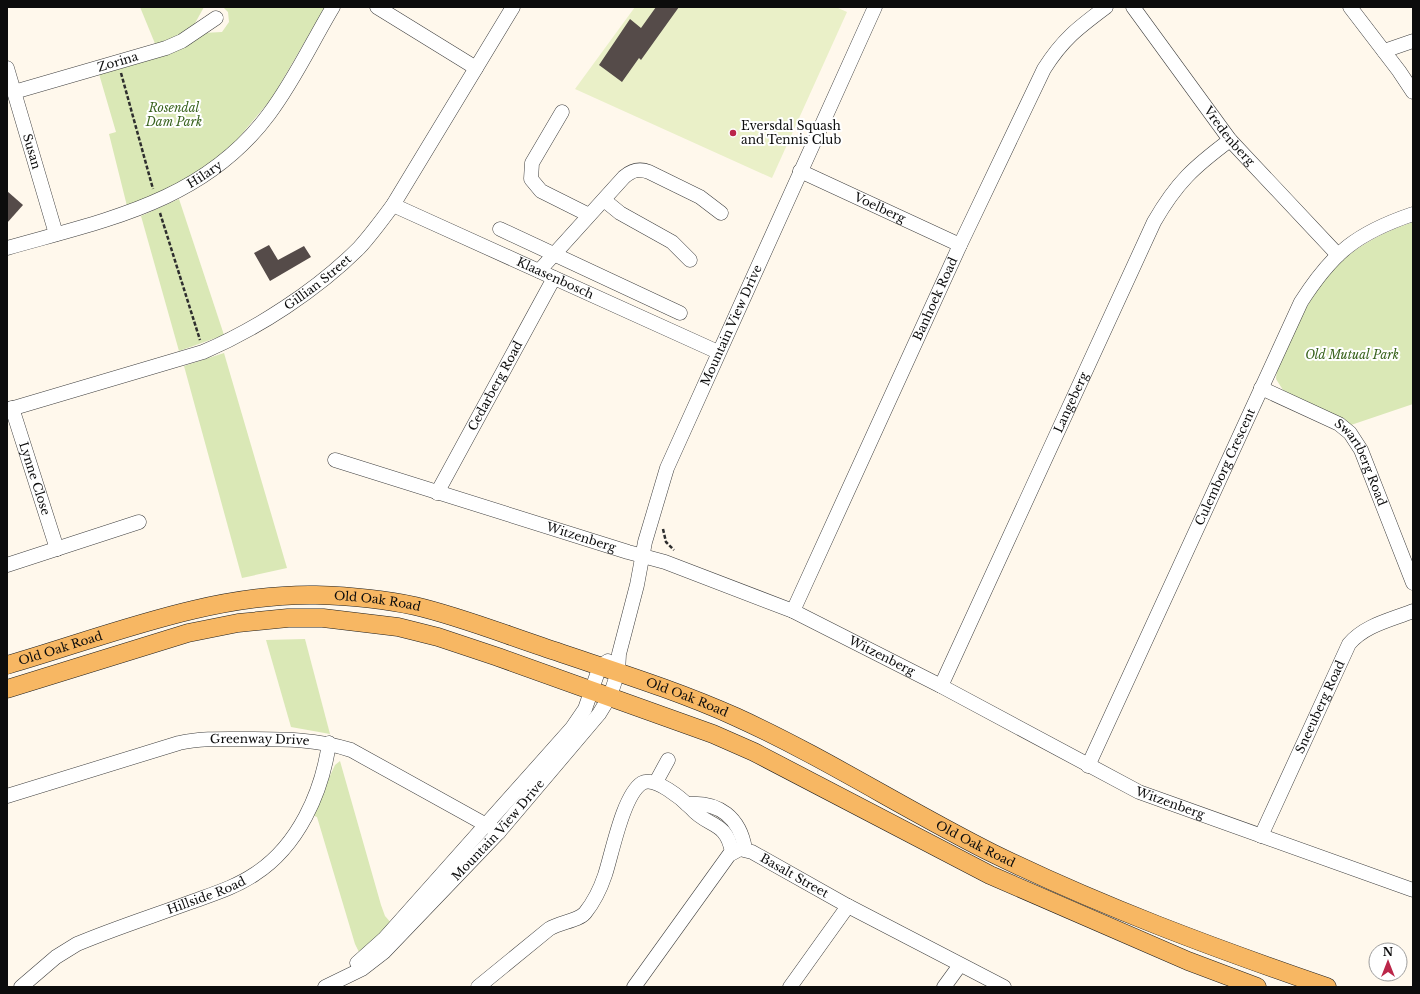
<svg xmlns="http://www.w3.org/2000/svg" width="1420" height="994" viewBox="0 0 1420 994" font-family="'Libre Baskerville',serif">
<rect width="100%" height="100%" fill="#fff8ec"/>
<g fill="#dae8b6">
<polygon points="140,7 204,7 194,25 184,33 156,46"/>
<polygon points="223,7 325,7 272,98 236,141 206,167 168,190 127,206 109,134 116,132 99,74 203,33 222,32 229,22 228,12"/>
<polygon points="179,199 224,335 179,351 141,216"/>
<path d="M1413 222V404L1351 425 1283 390 1276 379 1277 369C1312 293 1328 251 1413 222Z"/>
<polygon points="224,353 287,568 242,578 184,366"/>
<polygon points="305,639 330,734 291,727 266,640"/>
<polygon points="340,761 381,905 385,916 392,924 360,954 355,944 317,817 312,815 335,765"/>
</g>
<polygon fill="#eaf0c8" points="635,7 836,7 847,12 772,178 575,89"/>
<g fill="#554b49">
<polygon points="656,7 679,7 641,60 639,58 622,82 599,65 630,19 641,28"/>
<polygon points="7,191 23,205 7,223"/>
<polygon points="269,245 278,260 304,246 311,257 270,281 254,253"/>
</g>
<g fill="none" stroke-linecap="round" stroke-linejoin="round">
<defs>
<g id="minor">
<polyline points="377,7 476,68"/>
<path id="s1" d="M1133 7 1230 140 1338 255"/>
<polyline points="1350,7 1399,71 1413,92"/>
<polyline points="1384,51 1413,41"/>
<path id="s2" d="M7 68 56 234"/>
<path id="s3" d="M14 92 166 48 182 41 216 18"/>
<polyline points="562,112 532,163 531,179 541,191 589,215"/>
<path id="s4" d="M800 171 960 245"/>
<polyline points="604,200 620,213 672,242 690,260"/>
<path id="s5" d="M393 205 718 352"/>
<polyline points="500,229 680,313"/>
<path id="s6" d="M7 248C105 220 204 202 269 114 294 81 312 42 333 7"/>
<path d="M539 271 624 177C632 170 639 168 649 172L700 197 721 213"/>
<path id="s7" d="M1261 388 1339 424 1350 433 1361 450 1413 583"/>
<path id="s8" d="M12 408 57 549"/>
<path id="s9" d="M7 410 203 352C257 329 317 290 359 248 371 235 382 220 393 205L513 7"/>
<path id="s10" d="M335 460 628 552 665 562 793 611 941 686 1139 792 1413 890"/>
<path id="s11" d="M437 493 554 278"/>
<polyline points="7,565 139,522"/>
<path id="s12" d="M793 611 960 245 1044 69C1063 39 1078 28 1106 7"/>
<path id="s13" d="M941 686 1154 222C1177 182 1194 167 1230 140"/>
<path id="s14" d="M1088 766 1301 302C1333 252 1357 233 1413 214"/>
<polyline points="656,782 668,760"/>
<path id="s15" d="M7 796 179 743C202 738 224 739 247 739 283 739 317 739 351 750L499 832"/>
<path d="M687 804C719 801 740 818 745 849"/>
<path id="s16" d="M1261 836 1349 644C1365 625 1391 620 1413 611"/>
<polyline points="357,963 385,938 572,728 585,709 600,666 608,661"/>
<path id="s17" d="M21 987 56 957 77 944C115 928 153 916 191 902 213 894 236 887 255 874 298 846 322 793 329 743"/>
<path id="s18" d="M325 987 362 969 384 952 499 832 599 714 610 696 618 672 619 654 637 585 645 542 667 468 875 7"/>
<path d="M478 987 549 929C560 922 578 921 585 913 593 903 601 887 605 875 612 854 623 795 642 783 655 776 682 799 691 808 708 828 726 820 732 852"/>
<path id="s19" d="M634 987 729 855 740 849 752 852 848 906 1004 987"/>
<polyline points="790,987 848,906"/>
<polyline points="944,987 960,965"/>
</g>
<g id="major">
<path id="s20" d="M7 665C107 636 211 593 316 595 349 596 383 599 415 606 458 616 501 633 543 647 607 669 674 689 736 717 824 757 906 810 992 853 1100 906 1214 948 1327 987"/>
<polyline points="7,689 188,633 238,623 288,618 323,618 398,627 438,637 498,657 713,734 754,752 990,875 1188,961 1257,987"/>
</g>
</defs>
<use href="#minor" stroke="#3f3f3f" stroke-width="15"/>
<use href="#major" stroke="#1d1d1d" stroke-width="19"/>
<g stroke="#2e2e2e" stroke-width="2.5" stroke-dasharray="4 2" stroke-linecap="butt">
<polyline points="121,73 153,189"/>
<polyline points="160,213 200,340"/>
<polyline points="663,529 666,542 674,550"/>
</g>
<use href="#minor" stroke="#fff" stroke-width="14"/>
<use href="#major" stroke="#f7b763" stroke-width="18"/>
</g>
<circle fill="#bb2649" stroke="#fff" stroke-width="1.5" cx="733" cy="133" r="4"/>
<g text-anchor="middle" stroke-width="4" stroke-linejoin="round" paint-order="stroke">
<g font-size="12" fill="#0c0c0c" stroke="#fff">
<text dy="4" stroke="none"><textPath href="#s3" startOffset="108">Zorina</textPath></text>
<text dy="4" stroke="none"><textPath href="#s1" startOffset="161">Vredenberg</textPath></text>
<text dy="4" stroke="none"><textPath href="#s2" startOffset="87">Susan</textPath></text>
<text dy="4" stroke="none"><textPath href="#s6" startOffset="212">Hilary</textPath></text>
<text dy="4" stroke="none"><textPath href="#s4" startOffset="88">Voelberg</textPath></text>
<text dy="4" stroke="none"><textPath href="#s5" startOffset="178">Klaasenbosch</textPath></text>
<text dy="4" stroke="none"><textPath href="#s9" startOffset="339">Gillian Street</textPath></text>
<text dy="4" stroke="none"><textPath href="#s12" startOffset="343">Banhoek Road</textPath></text>
<text dy="4" stroke="none"><textPath href="#s18" startOffset="803">Mountain View Drive</textPath></text>
<text dy="4" stroke="none"><textPath href="#s11" startOffset="122">Cedarberg Road</textPath></text>
<text dy="4" stroke="none"><textPath href="#s13" startOffset="312">Langeberg</textPath></text>
<text dy="4" stroke="none"><textPath href="#s7" startOffset="131">Swartberg Road</textPath></text>
<text dy="4" stroke="none"><textPath href="#s14" startOffset="329">Culemborg Crescent</textPath></text>
<text dy="4" stroke="none"><textPath href="#s8" startOffset="74">Lynne Close</textPath></text>
<text dy="4" stroke="none"><textPath href="#s10" startOffset="258">Witzenberg</textPath></text>
<text dy="4" stroke="none"><textPath href="#s20" startOffset="380">Old Oak Road</textPath></text>
<text dy="4" stroke="none"><textPath href="#s20" startOffset="56">Old Oak Road</textPath></text>
<text dy="4" stroke="none"><textPath href="#s10" startOffset="582">Witzenberg</textPath></text>
<text dy="4" stroke="none"><textPath href="#s20" startOffset="705">Old Oak Road</textPath></text>
<text dy="4" stroke="none"><textPath href="#s16" startOffset="142">Sneeuberg Road</textPath></text>
<text dy="4" stroke="none"><textPath href="#s15" startOffset="261">Greenway Drive</textPath></text>
<text dy="4" stroke="none"><textPath href="#s10" startOffset="906">Witzenberg</textPath></text>
<text dy="4" stroke="none"><textPath href="#s18" startOffset="236">Mountain View Drive</textPath></text>
<text dy="4" stroke="none"><textPath href="#s20" startOffset="1029">Old Oak Road</textPath></text>
<text dy="4" stroke="none"><textPath href="#s19" startOffset="236">Basalt Street</textPath></text>
<text dy="4" stroke="none"><textPath href="#s17" startOffset="209">Hillside Road</textPath></text>
</g>
<g font-size="12" font-style="italic" fill="#39631e" stroke="#fff">
<text x="174" y="112">Rosendal<tspan x="174" dy="14">Dam Park</tspan></text>
<text x="1352" y="359">Old Mutual Park</text>
</g>
<g font-size="12" fill="#0c0c0c" stroke="#fff" text-anchor="start">
<text x="741" y="130">Eversdal Squash<tspan x="741" dy="14">and Tennis Club</tspan></text>
</g>
</g>
<rect width="1420" height="994" fill="none" stroke="#0c0c0c" stroke-width="16"/>
<g transform="translate(1388 962)"><circle r="19" fill="#ffffff" stroke="#9e9e9e"/>
<path d="M0-3L7 15L0 10L-7 15Z" fill="#bb2649"/>
<text y="-6" font-size="11" font-weight="bold" text-anchor="middle" fill="#0c0c0c">N</text>
</g>
</svg>
